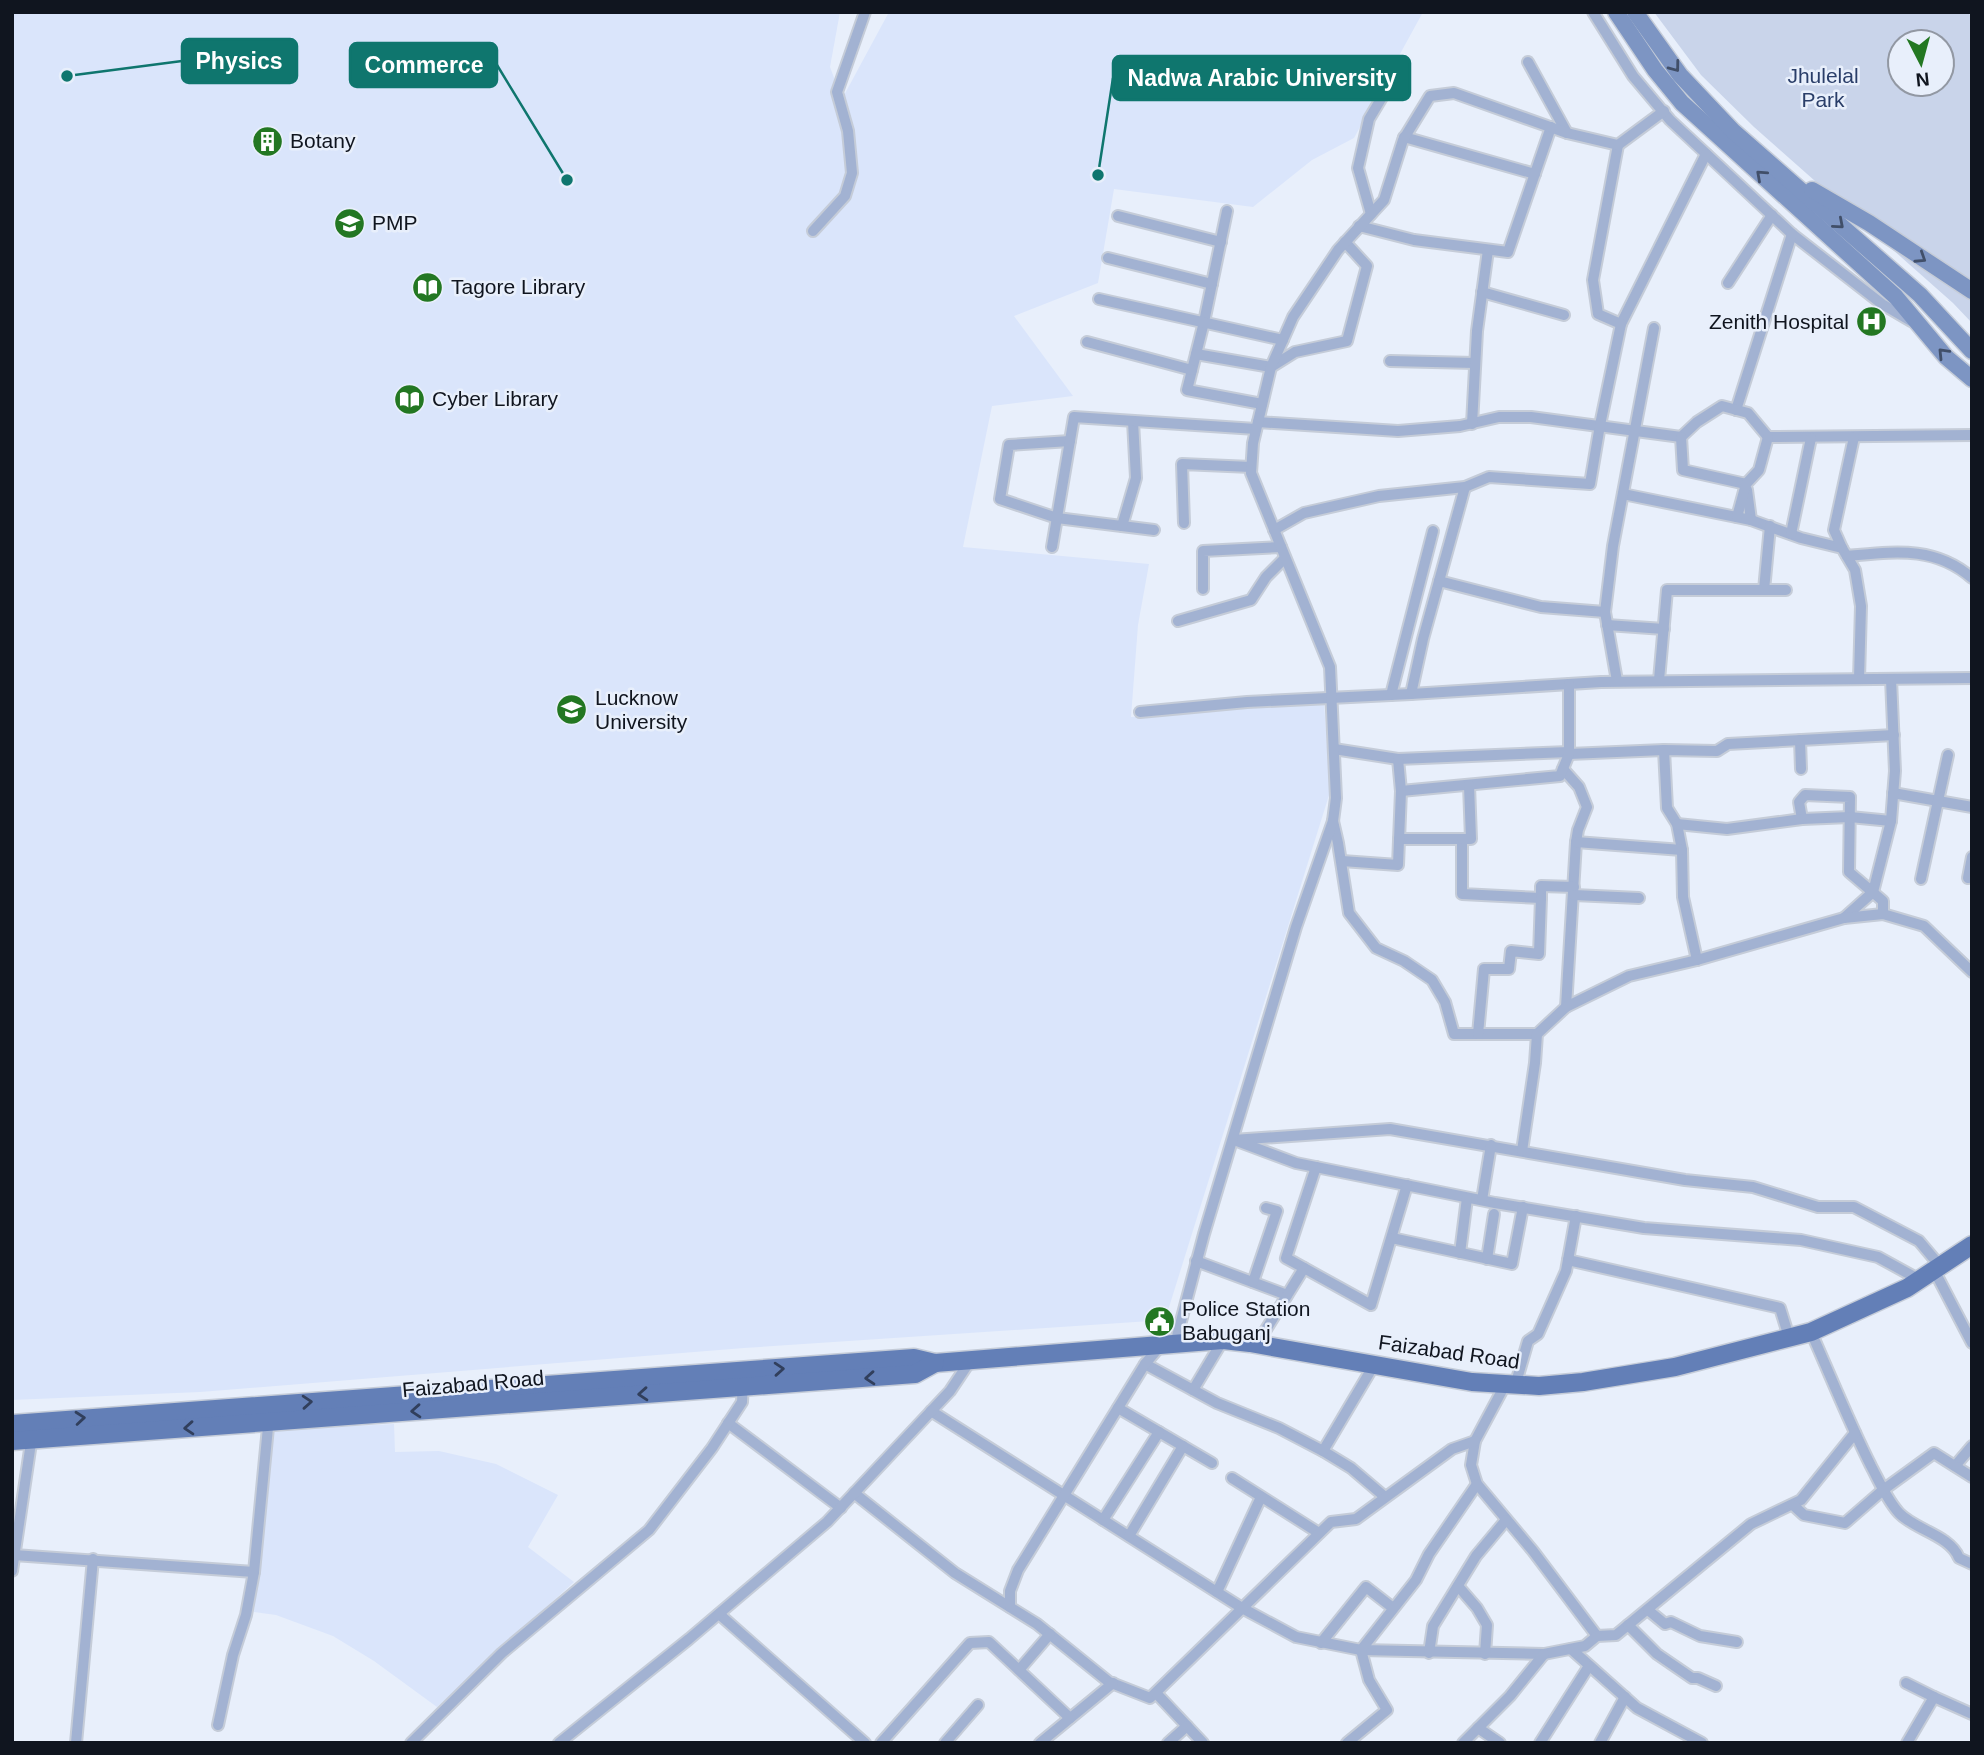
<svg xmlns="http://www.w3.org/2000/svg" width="1984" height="1755" viewBox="0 0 1984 1755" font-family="Arial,sans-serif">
<rect width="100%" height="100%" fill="#e8effb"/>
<g fill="#dae5fb">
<polygon points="12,12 840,12 830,67 842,99 889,12 1423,12 1354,138 1312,160 1253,207 1114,189 1098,283 1014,316 1073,396 992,406 963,547 1149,564 1138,625 1131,717 1324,703 1330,792 1165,1320 744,1348 200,1392 12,1400"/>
<polygon points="394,1424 395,1452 439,1451 496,1464 558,1495 528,1547 574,1582 437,1707 374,1661 333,1636 276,1615 254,1612 273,1430"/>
</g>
<path fill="#c9d4ea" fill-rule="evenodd" d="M1654 12H1968L1970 15 1972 323 1953 303 1754 127 1701 75ZM1900 42H1942V84H1900Z"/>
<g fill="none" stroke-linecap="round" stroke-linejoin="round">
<defs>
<g id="street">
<polyline points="1593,12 1633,76 1670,120 1792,234 1882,304 1911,321"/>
<polyline points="1528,62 1567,133"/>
<polyline points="1404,137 1535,174"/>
<polyline points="1227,211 1204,322 1187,390 1262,404"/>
<polyline points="1371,214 1358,168 1369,119 1396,74"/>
<polyline points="1118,216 1221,242"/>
<polyline points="1359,226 1414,240 1508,252 1551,127"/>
<polyline points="813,231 845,196 852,173 848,131 837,92 865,12"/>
<polyline points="1108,258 1212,284"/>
<polyline points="1728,283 1772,215"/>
<polyline points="1482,292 1564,315"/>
<polyline points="1099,299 1283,340"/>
<polyline points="1621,324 1706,154"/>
<polyline points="1087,342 1192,370"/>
<polyline points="1196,354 1271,367 1295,352 1347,341 1367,266 1345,242"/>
<polyline points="1390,361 1475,363"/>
<polyline points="1736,410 1792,234"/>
<polyline points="1258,422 1398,431 1460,426 1499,417 1531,417 1681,437 1697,422 1722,406 1748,413 1768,437 1972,435"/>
<polyline points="1472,424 1477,331 1488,250"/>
<polyline points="1681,437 1683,470 1746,484"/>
<polyline points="1070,441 1009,445 1000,499 1057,518 1154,530"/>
<polyline points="1747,490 1751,520"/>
<polyline points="1623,494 1751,520 1801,538 1842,548 1855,570 1861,606 1859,679"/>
<polyline points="1737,517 1746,484 1759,470 1768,437"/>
<polyline points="1184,523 1182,464 1251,467"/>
<polyline points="1122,526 1136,478 1133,421"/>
<polyline points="1274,530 1304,513 1379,496 1465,487 1489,477 1590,484 1600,425 1621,324 1598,314 1593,280 1618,145"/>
<polyline points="1791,534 1811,438"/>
<polyline points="1052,547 1074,417 1256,429"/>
<polyline points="1842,548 1834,530 1854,437"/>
<path d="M1847 556C1893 552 1934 545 1972 578"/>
<polyline points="1439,581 1541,607 1605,612"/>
<polyline points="1203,589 1203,551 1281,547"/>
<polyline points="1764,590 1770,526"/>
<polyline points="1178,621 1251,600 1266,577 1285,558"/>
<polyline points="1607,625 1664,629"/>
<polyline points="1659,680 1667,590 1786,590"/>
<polyline points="1617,681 1605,612 1613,546 1654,328"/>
<polyline points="1411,694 1423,639 1465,487"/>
<polyline points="1391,695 1433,531"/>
<polyline points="1140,712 1247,702 1411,694 1601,682 1972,678"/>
<polyline points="1800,740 1801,769"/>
<polyline points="1334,749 1398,759 1569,752"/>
<polyline points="1664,750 1667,808 1677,824 1682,850 1683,897 1697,960"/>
<polyline points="1569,754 1664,750 1717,751 1728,744 1894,735"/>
<polyline points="1563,769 1579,787 1587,807 1578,830 1576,842 1566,1007"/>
<polyline points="1401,791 1560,776 1569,754 1569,684"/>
<polyline points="1893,793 1972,807"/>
<polyline points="1802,819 1799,802 1805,795 1850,797 1849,872 1883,901 1883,914"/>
<polyline points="1333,821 1338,843 1349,913 1376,948 1404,961 1432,980 1445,1002 1454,1034 1537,1034"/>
<polyline points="1677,824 1727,829 1802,819 1850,817 1891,821"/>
<polyline points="1399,839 1462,839 1462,894 1541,898 1541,886 1574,887"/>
<polyline points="1462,839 1471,839 1469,785"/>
<polyline points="1576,842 1682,850"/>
<polyline points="1342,861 1398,865 1401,791 1398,759"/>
<polyline points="1968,878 1972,857"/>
<polyline points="1921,879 1948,755"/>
<polyline points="1574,895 1639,898"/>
<polyline points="1844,918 1873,892 1891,821 1895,771 1891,679"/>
<polyline points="1478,1034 1484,969 1509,969 1511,951 1539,954 1541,898"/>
<polyline points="1233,1140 1390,1129 1685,1180 1753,1187 1818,1207 1854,1207 1919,1241 1940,1266"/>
<polyline points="1237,1141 1296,1163 1495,1203 1644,1228 1801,1240 1878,1257 1920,1280"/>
<polyline points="1522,1151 1535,1063 1537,1034 1566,1007 1629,976 1697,960 1844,918 1883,914 1924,926 1972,972"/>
<polyline points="1316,1167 1286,1258 1371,1305 1407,1185"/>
<polyline points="1482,1200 1491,1145"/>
<polyline points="1392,1238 1512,1264 1523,1207"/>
<polyline points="1460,1253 1467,1198"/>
<polyline points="1487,1259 1494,1214"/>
<polyline points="1568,1260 1780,1308 1789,1337"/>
<polyline points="1196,1261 1287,1295"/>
<polyline points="1934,1270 1972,1343"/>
<polyline points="1253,1282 1277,1211 1266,1208"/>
<path d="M1811 1332C1831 1377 1849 1422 1871 1466 1879 1481 1887 1500 1899 1513 1915 1530 1950 1535 1959 1558L1972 1564"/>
<polyline points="1175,1344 1204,1234 1296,927 1333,821 1336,798 1330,667 1251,473 1253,443 1271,367 1293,317 1338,250 1384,200 1403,140 1430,96 1454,93 1567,133 1618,145 1664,111"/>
<polyline points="1257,1344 1304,1268"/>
<polyline points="1145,1364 1217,1403 1279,1428 1323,1451 1351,1468 1385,1497"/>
<polyline points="1505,1385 1475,1441 1471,1465 1477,1484 1533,1551 1597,1636"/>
<polyline points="1515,1386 1528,1341 1538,1334 1566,1271 1576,1216"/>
<polyline points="1193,1390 1223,1340"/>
<polyline points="1118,1408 1212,1463"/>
<polyline points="931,1411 1242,1608 1296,1637 1361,1650 1544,1654 1585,1646 1597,1636 1616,1635 1751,1524 1801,1500 1855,1433"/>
<polyline points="728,1423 841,1508"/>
<polyline points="1323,1451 1374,1365"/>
<polyline points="1955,1466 1972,1446"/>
<polyline points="1232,1478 1319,1533"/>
<polyline points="854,1493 955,1573 1037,1624 1109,1682 1150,1698 1331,1522 1356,1519 1452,1449 1475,1441"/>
<polyline points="1793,1505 1804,1515 1845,1523 1883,1490 1934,1453 1972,1477"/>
<polyline points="1103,1520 1159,1432"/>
<polyline points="1129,1536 1183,1446"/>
<polyline points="14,1555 254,1572"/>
<polyline points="12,1571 32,1436"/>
<polyline points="1458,1586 1477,1608 1487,1625 1485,1654"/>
<polyline points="1217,1592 1261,1497"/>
<polyline points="1010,1607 1010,1591 1018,1570 1145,1364 1161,1345"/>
<polyline points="1648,1610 1665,1624 1671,1622 1700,1636 1737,1642"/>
<polyline points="719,1614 865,1743"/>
<polyline points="1628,1625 1657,1654 1692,1678 1698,1678 1716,1686"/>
<polyline points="1321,1643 1366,1587 1393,1608"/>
<polyline points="1571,1649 1637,1708 1702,1743"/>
<polyline points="1429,1653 1433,1626 1476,1556 1506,1520"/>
<polyline points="1019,1670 1050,1634"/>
<polyline points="1906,1683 1934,1697"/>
<polyline points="1156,1693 1203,1743"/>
<polyline points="218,1725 233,1655 246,1615 254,1572 269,1417"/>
<polyline points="1478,1728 1500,1743"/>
<polyline points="76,1743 93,1559"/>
<polyline points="411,1743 502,1653 649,1530 712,1448 742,1402 743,1381"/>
<polyline points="559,1743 689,1639 827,1522 950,1391 970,1361"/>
<polyline points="881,1743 970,1643 989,1642 1070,1718"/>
<polyline points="945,1743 978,1705"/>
<polyline points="1040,1743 1113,1683"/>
<polyline points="1168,1743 1187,1726"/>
<polyline points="1347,1743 1387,1710 1369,1680 1361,1650 1416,1580 1429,1554 1477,1484"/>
<polyline points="1463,1743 1510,1696 1544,1654"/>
<polyline points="1540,1743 1589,1666"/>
<polyline points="1600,1743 1625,1697"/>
<polyline points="1907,1743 1934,1697 1972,1714"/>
</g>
<g id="secondary">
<polyline points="1616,12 1655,70 1682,103 1896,297 1946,357 1972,379"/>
<polyline points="1635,12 1680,75 1733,131 1920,295 1972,351"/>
<polyline points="1812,190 1869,223 1972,291"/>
</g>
<g id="primary">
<polyline points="12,1424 914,1358 935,1363 1223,1340 1250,1343 1472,1382 1539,1386 1583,1382 1675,1367 1811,1332 1907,1288 1972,1245"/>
<polyline points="12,1441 915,1374 935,1363"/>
</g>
</defs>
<use href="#street" stroke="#c5ccd8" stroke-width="14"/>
<use href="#secondary" stroke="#c5ccd8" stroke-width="19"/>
<use href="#primary" stroke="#c5ccd8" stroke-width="21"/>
<use href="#street" stroke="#a2b2d2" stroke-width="10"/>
<use href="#secondary" stroke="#7d95c3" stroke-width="16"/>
<use href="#primary" stroke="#637fb7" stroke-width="18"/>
</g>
<defs><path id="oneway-chevron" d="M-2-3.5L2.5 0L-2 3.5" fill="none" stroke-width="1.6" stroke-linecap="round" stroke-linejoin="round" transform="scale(1.75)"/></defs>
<g stroke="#414f69">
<use href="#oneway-chevron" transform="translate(1675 67) rotate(53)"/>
<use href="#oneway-chevron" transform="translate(1761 175) rotate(-138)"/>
<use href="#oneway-chevron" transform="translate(1839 224) rotate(41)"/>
<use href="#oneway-chevron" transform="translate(1921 258) rotate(33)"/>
<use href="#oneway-chevron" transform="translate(1943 353) rotate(-134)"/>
</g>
<g stroke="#313f5c">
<use href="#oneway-chevron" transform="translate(779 1369) rotate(-4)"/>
<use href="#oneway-chevron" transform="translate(870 1378) rotate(176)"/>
<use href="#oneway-chevron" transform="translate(643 1394) rotate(176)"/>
<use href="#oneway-chevron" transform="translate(307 1402) rotate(-4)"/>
<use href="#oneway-chevron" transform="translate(416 1411) rotate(176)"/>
<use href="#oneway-chevron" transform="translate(80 1418) rotate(-5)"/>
<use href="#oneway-chevron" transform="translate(189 1428) rotate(176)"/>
</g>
<defs>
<symbol id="building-disc" viewBox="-11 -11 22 22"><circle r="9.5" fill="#237722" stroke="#e8effb"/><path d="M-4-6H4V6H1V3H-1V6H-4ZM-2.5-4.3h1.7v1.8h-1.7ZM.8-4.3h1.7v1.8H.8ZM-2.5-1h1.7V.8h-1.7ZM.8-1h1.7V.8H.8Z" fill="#fff"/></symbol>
<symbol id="university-disc" viewBox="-11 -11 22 22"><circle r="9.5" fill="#237722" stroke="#e8effb"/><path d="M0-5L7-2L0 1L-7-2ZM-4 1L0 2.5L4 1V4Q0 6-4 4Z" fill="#fff"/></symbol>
<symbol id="library-disc" viewBox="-11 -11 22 22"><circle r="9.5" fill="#237722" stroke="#e8effb"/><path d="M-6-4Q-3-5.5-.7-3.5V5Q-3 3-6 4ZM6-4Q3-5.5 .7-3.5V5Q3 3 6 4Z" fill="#fff"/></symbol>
<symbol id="hospital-disc" viewBox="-11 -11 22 22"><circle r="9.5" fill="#237722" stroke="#e8effb"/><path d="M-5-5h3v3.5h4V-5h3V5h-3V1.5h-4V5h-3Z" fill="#fff"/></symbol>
<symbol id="civic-disc" viewBox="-11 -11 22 22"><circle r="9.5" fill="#237722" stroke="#e8effb"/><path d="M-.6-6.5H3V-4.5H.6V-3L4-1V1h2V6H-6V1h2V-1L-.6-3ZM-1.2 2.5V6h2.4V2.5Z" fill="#fff"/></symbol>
</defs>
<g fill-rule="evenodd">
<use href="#building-disc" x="250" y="124" width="35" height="35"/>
<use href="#university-disc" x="332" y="206" width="35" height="35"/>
<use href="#library-disc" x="410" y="270" width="35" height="35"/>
<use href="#hospital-disc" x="1854" y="304" width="35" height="35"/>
<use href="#library-disc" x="392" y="382" width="35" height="35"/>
<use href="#university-disc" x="554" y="692" width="35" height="35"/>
<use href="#civic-disc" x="1142" y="1304" width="35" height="35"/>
</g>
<g text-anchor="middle" stroke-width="5" stroke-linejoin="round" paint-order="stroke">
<g font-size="21" fill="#2a3e69" stroke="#e8effb">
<text x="1823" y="83">Jhulelal<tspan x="1823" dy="24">Park</tspan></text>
</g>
<g font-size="21" fill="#10151f" stroke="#e8effb" text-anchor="start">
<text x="290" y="148">Botany</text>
<text x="372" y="230">PMP</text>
<text x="451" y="294">Tagore Library</text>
<text x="1849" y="329" text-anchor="end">Zenith Hospital</text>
<text x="432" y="406">Cyber Library</text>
<text x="595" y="705">Lucknow<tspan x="595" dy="24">University</tspan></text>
<text x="1182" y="1316">Police Station<tspan x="1182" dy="24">Babuganj</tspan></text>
</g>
<g font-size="21" fill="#10151f" stroke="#e8effb">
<text transform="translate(1449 1352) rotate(8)" y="7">Faizabad Road</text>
<text transform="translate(473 1384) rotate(-5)" y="7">Faizabad Road</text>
</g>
</g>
<path fill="none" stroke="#0f766e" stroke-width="2.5" d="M67 76L182 61M567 180L497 65M1098 175L1113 78"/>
<g fill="#0f766e" stroke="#e8effb" stroke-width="2.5">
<circle cx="67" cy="76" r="7"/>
<circle cx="567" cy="180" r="7"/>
<circle cx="1098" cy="175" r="7"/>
</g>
<g fill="#0f766e" stroke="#0f766e" stroke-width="2.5">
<rect x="182" y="39" width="115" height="44" rx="7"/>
<rect x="350" y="43" width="147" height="44" rx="7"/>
<rect x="1113" y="56" width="297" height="44" rx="7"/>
</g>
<g font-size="23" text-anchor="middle" font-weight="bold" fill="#fff">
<text x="239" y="69">Physics</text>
<text x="424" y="73">Commerce</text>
<text x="1262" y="86">Nadwa Arabic University</text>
</g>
<rect width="1984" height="1755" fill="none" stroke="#10151f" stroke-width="28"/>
<g transform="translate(1921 63) rotate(174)"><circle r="33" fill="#e8effb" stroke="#9298a3" stroke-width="2"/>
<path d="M0-5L12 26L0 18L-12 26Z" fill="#237722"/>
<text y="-10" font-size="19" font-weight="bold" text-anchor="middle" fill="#10151f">N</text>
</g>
</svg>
